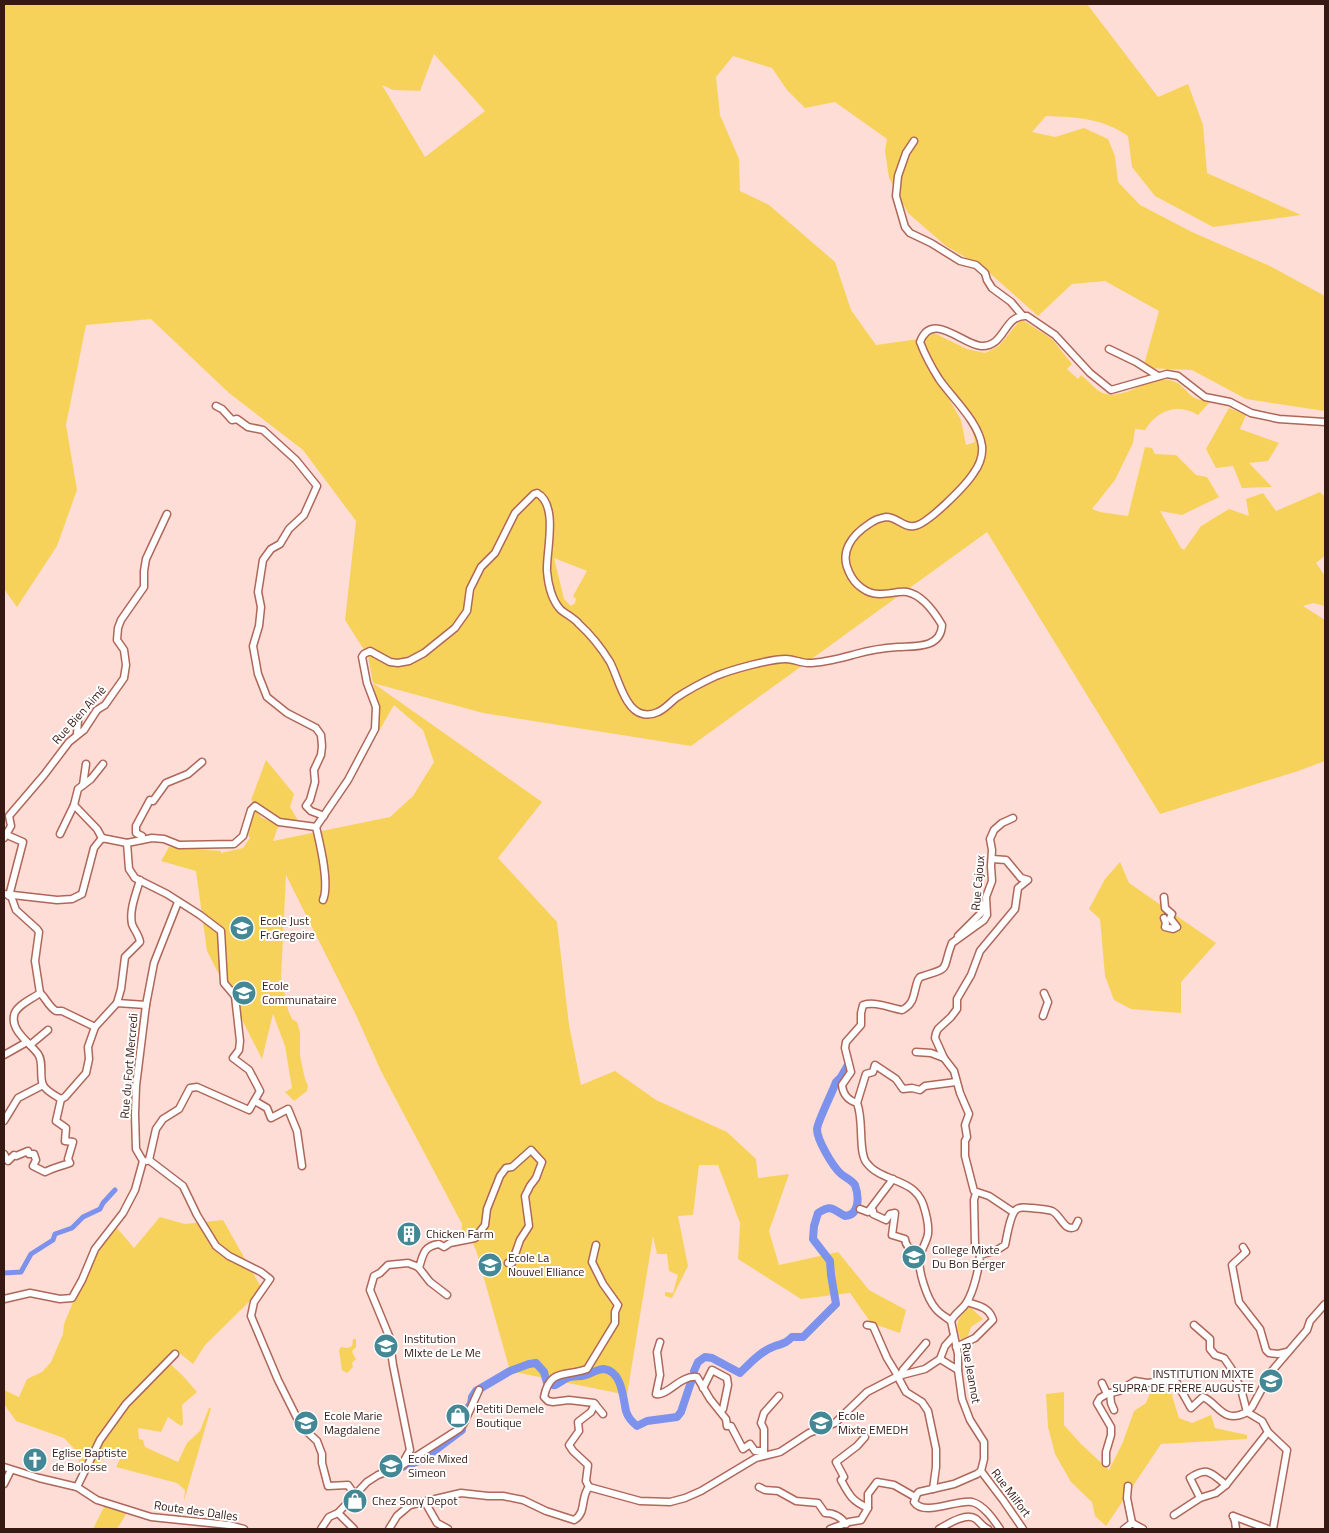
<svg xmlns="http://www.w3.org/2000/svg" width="1329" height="1533" viewBox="0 0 1329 1533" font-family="'Titillium Web',sans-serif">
<rect width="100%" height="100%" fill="#feddd6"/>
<g fill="#f7d25a" fill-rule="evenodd">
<path d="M4 4H1087L1158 97 1188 84 1203 125 1207 173 1301 215 1213 227 1155 196 1132 167 1128 136C1102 118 1076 117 1046 116L1032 132 1055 137 1084 128 1108 139 1115 156 1118 182 1140 205 1192 232 1270 266 1325 296V411L1246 399 1192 370 1143 368 1159 311 1105 281 1072 284 1038 316 984 268 946 246 908 213 889 178 885 151 887 139 835 102 805 108 787 90 772 68 733 56 716 77 720 115 739 159 740 191 769 205 835 262 851 310 876 345 926 338 934 333 967 349 985 353 999 346 1021 319 1052 339 1072 364 1067 369 1078 379 1081 375C1088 380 1097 392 1105 394 1127 399 1148 376 1169 380 1188 383 1185 402 1211 401L1198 415C1178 403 1157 410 1145 430L1135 429 1133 443 1115 480 1092 509 1100 512 1128 516 1145 447 1152 448 1155 454 1176 455 1196 475 1207 477 1219 497 1182 515 1160 511 1181 548 1184 550 1201 526 1229 509 1249 516 1246 499 1263 493 1276 511 1320 492 1325 497V556L1316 563 1325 576V606L1313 603 1303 606 1325 620V761L1298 771 1160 814 987 532 691 746 483 713 373 683 368 656 345 620 356 521 303 450 229 393 151 319 86 325 66 425 77 490 57 546 17 607 4 589ZM434 54 485 111 425 157 382 85 393 90 420 91ZM942 385C954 401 972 421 975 442L966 445 961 420 948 397 940 387ZM554 558 587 571 573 596 576 599 575 603 571 606 564 599Z"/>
<polygon points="1229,408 1246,415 1240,429 1279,443 1268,461 1249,463 1272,487 1242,488 1233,466 1216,468 1206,449"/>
<polygon points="373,683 542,802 498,858 557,922 569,1025 581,1085 615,1071 656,1100 727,1132 756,1159 758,1178 789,1174 769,1231 779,1265 838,1252 869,1290 906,1310 900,1333 871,1323 850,1293 801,1299 738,1259 740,1223 718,1165 699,1165 693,1215 678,1216 688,1266 672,1298 665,1296 665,1292 673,1293 678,1275 669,1271 667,1254 657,1254 653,1236 627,1395 510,1371 476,1250 468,1235 461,1238 462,1224 381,1071 356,1015 286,875 281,978 288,1010 292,1019 297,1022 300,1032 300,1056 305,1079 308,1086 307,1091 294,1101 285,1092 292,1088 285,1046 273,1014 262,1059 207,951 196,871 161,861 169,847 221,851 221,853 243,848 250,838 247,832 254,812 256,811 262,818 279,824 273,841 390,817 413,796 434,762 423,730 394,705 361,762 379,709"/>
<polygon points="266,760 294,794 290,807 299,822 280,821 251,800"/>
<polygon points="1120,862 1129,883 1216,943 1181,982 1181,1013 1131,1009 1114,1000 1105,976 1100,919 1089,909 1105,879"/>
<polygon points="160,1217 185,1224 223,1220 262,1289 205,1345 193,1364 177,1351 166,1360 183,1376 197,1392 182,1405 183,1424 181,1426 168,1417 161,1432 138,1428 139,1439 143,1440 145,1447 178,1462 187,1443 200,1431 209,1408 211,1408 184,1501 185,1490 177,1483 116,1467 121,1457 110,1450 97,1467 79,1463 78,1453 64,1438 16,1421 4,1404 4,1390 19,1397 27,1379 42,1372 51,1362 63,1334 64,1324 76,1295 100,1244 117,1228 134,1248"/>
<path d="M970 1307 983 1319 971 1327 968 1336 961 1340C955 1323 956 1319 970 1307Z"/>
<polygon points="353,1339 356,1339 356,1347 352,1351 353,1354 356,1359 352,1363 353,1367 347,1373 342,1370 339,1350 341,1347 348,1348 352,1346"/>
<polygon points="1170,1389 1179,1418 1192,1423 1211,1415 1215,1428 1247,1435 1247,1439 1161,1444 1106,1526 1095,1516 1092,1502 1071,1482 1055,1454 1048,1427 1046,1394 1064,1392 1064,1425 1081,1444 1109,1470 1123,1442 1134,1411 1146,1403 1150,1393"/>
<polygon points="106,1503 128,1511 117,1529 93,1529"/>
</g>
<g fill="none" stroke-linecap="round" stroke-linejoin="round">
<polyline stroke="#7c92ec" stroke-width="5" points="4,1273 21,1272 31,1254 53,1240 55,1234 72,1228 83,1217 100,1209 103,1203 115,1190"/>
<g stroke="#7c92ec" stroke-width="8">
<path d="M694 1371 698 1362 705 1357 712 1358 740 1373C750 1363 761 1351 775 1346 784 1343 785 1344 792 1337H803L836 1304 831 1275 830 1261 813 1239 814 1226 818 1213C832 1204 832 1209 845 1216 860 1215 859 1196 855 1185 852 1180 844 1177 840 1173 832 1165 817 1140 817 1129 817 1123 833 1091 836 1082L841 1077 848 1065"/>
<path d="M402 1467 422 1460 462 1430 464 1413 471 1404 472 1397 476 1391 510 1371 529 1364 536 1363 544 1372 547 1383C556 1389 558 1382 567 1378 571 1376 577 1376 582 1376 589 1375 597 1369 604 1369 622 1371 623 1398 626 1411 628 1418 632 1422 637 1426L647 1421 677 1417 681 1412 691 1382"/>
</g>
<defs>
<g id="minor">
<polyline points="914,141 906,153 898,176 896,196 905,227 910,233 931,243 960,261 976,265 985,273 987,280 992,288 1011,302 1022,315"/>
<polyline points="1109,349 1136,362 1158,376"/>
<polyline points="216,406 222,409 232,420 237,419 248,427 263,430 296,460 317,486 304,515 289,529 280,544 271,549 263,560 258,592 261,607 259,626 253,646 258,674 267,697 287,713 316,728 321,735 322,746 321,755 314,770 315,782 310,800 306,806 311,811 324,816"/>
<polyline points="77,734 78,720"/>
<polyline points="83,785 86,764"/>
<path d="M316 827C320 844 330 884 323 900"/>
<polyline points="60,834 74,805"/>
<polyline points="7,835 23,842 9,896"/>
<polyline points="4,838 11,826 9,816 44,775 69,742 84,730 97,710 105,705 124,678 126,665 124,650 117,640 118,628 121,620 144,587 144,571 146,559 167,514"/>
<polyline points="102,838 97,829 74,805 78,789 91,779 103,764"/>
<polyline points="141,840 142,836 136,833 136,826 150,800 153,801 166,783 188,774 202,762"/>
<polyline points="127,843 129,869 135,878 167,894 200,915 221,931 224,983 235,996 240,1041 239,1050 233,1058 249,1070 260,1091 249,1110 197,1087 190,1088 179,1109 163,1119 156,1129 149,1160"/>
<polyline points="992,859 1006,860 1021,878 1028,880 1018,888 1015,909 980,951 971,975 957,999 957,1009 951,1017 938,1029 936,1033 935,1038 944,1058 954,1071 960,1093 969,1114 965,1125 967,1137 965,1141 965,1156 974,1191 989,1196 1013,1212"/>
<path d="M4 894 57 900 72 899 82 894 94 848 102 838 127 843 152 838 164 839 179 845 234 844 243 836 251 810 255 806 279 822 316 827 348 780 375 729 376 707 367 683 362 657 364 654 370 651 390 662 398 663 409 661 424 653 455 628 467 611 470 589 481 567 495 553 515 513 534 494 537 493C559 505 546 551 547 571 548 584 552 601 561 610 567 615 574 618 579 624 590 634 602 649 610 662 618 677 625 711 643 714 648 715 654 714 658 712 665 709 670 703 676 698 688 690 703 682 716 676 731 670 769 659 786 659 793 659 801 663 808 663 824 663 841 658 856 654 870 650 884 648 898 647 914 646 941 649 942 625 935 613 922 595 907 592 898 591 890 594 881 594 867 595 854 584 849 572 839 552 852 535 869 524 873 521 880 518 886 517 897 517 904 528 914 526 927 525 965 486 973 474 979 466 983 456 982 446 979 422 952 398 939 379 932 368 925 355 920 342 932 310 963 345 981 346 1006 347 1003 314 1027 316L1055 335 1090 373 1111 390 1167 374 1178 376 1205 397 1230 402 1251 413 1279 419 1325 422"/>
<path d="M11 896 16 910 37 929 39 932 35 961 40 993C32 999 15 1006 14 1016 11 1031 30 1043 38 1054 44 1062 39 1076 43 1085 46 1091 56 1096 61 1099L65 1097 86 1073 89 1059 88 1047 95 1027 117 1003 146 1005"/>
<polyline points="1164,918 1166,923 1165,927 1173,929 1177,927 1170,918 1172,914 1165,908 1164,897"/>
<polyline points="958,936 981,913 984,904"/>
<path d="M40 993C46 998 48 1006 56 1011H62L95 1027"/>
<path d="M117 1003 121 989 125 957 140 942C139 935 134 930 132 924 129 910 136 894 140 880"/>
<polyline points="1043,1016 1048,1002 1044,993"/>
<polyline points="30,1045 48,1030"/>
<polyline points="916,1052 931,1053 944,1058"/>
<polyline points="4,1055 27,1042"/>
<polyline points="255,1101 267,1108 271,1118 288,1109 297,1131 302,1166"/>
<polyline points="857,1103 865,1077 866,1074 873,1072 875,1065 896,1079 903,1089 912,1088 920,1090 925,1086 956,1082"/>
<polyline points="4,1121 18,1098 43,1085"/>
<path d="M4 1154 8 1161 14 1155 16 1156 28 1151 29 1154H34L36 1160 33 1166 45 1172C53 1168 61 1166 70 1163L68 1159 73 1142 65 1141 66 1128 56 1121 61 1099"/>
<polyline points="147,1161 149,1160 183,1186 197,1215 216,1246 229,1256 261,1272 270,1279 254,1302 251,1316 278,1380 301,1426 317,1441 322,1454 322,1463 328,1486 348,1485 355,1495"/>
<polyline points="976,1193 974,1200 975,1244 980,1255"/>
<polyline points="860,1209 868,1212 893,1179"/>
<path d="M870 1211H873V1214L886 1220 890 1214 895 1213 892 1235 905 1239C906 1250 915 1249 920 1256"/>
<path d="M596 1245 592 1262 603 1284 618 1305 615 1312V1323L587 1369C565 1377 550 1368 544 1397L548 1401 553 1402 569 1400 594 1403 603 1414"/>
<polyline points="1243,1247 1246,1252 1232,1265 1239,1302 1260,1329 1266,1350 1269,1353 1278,1354 1287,1352"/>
<path d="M419 1268C423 1254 424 1246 439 1244L444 1247 450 1243 475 1238 485 1225 487 1209 500 1176 506 1168 512 1167 531 1150 542 1162 536 1178 530 1186 525 1196 529 1226 520 1240 512 1263H508"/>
<polyline points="4,1299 30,1293 60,1299 72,1298 82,1280 95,1249 123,1213 135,1190 143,1161 136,1149 135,1114 136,1086 146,1005 154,963 178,902"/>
<path d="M951 1321C946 1317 940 1314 936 1309 927 1299 917 1269 920 1256 922 1248 927 1241 928 1234 929 1225 926 1213 923 1204 913 1177 881 1183 866 1162 858 1150 864 1120 857 1103 848 1100 843 1095 842 1085L851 1072 845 1048 846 1042 861 1025V1013L863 1005C876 1001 889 1008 902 1010 916 1003 913 992 918 980L920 977C953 967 941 971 952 943L984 920 987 915 986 897 992 881 991 866 992 850 990 839 994 830 1002 823 1013 818"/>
<polyline points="867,1325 873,1326 887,1358 898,1376"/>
<path d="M660 1342 657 1352 660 1375 656 1394C668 1396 680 1375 697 1377L710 1399 726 1419 727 1426H731L743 1449 750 1444 755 1451H764"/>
<polyline points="926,1343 903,1370 899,1379 906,1392 922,1402 928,1411 936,1449 936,1467 933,1489"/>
<path d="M956 1347 975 1338 993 1320C989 1307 979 1306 967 1302"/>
<polyline points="940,1359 958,1370"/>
<polyline points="1102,1383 1107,1394 1100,1398 1097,1403 1111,1427 1111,1435 1106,1452 1106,1463"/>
<polyline points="703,1388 712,1370 727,1378 728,1385 723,1409 720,1411"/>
<polyline points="1110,1393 1111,1403 1114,1410"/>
<path d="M1107 1394 1119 1391 1135 1381 1147 1383 1172 1380 1177 1383 1191 1408 1203 1397C1218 1403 1223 1425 1247 1412L1241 1389 1231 1368 1224 1358 1215 1355 1210 1349V1339L1194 1325"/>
<path d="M865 1437 857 1446 836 1462 844 1477 841 1480C849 1495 852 1501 868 1508"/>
<polyline points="764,1455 764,1429 761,1423 764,1413 779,1396"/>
<polyline points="401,1466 459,1429 464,1423 479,1390"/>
<polyline points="4,1467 39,1478 77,1487 97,1500 151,1517 229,1525 244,1529"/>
<polyline points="981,1471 1003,1500 1023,1529"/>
<polyline points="4,1484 11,1470"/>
<polyline points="1128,1486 1127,1498 1132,1523 1143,1529"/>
<polyline points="77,1487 100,1440 126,1404 175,1354"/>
<polyline points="589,1487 586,1481 588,1465 573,1451 569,1445 579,1431 578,1422 591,1412 595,1404"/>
<path d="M759 1487 765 1490 778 1491 796 1501 818 1503 825 1513C834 1513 841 1517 846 1524"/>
<path d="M1200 1498 1190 1478C1208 1466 1211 1473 1226 1485"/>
<polyline points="425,1502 437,1523 448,1529"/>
<polyline points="1174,1515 1200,1498 1216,1493 1226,1485 1268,1432"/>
<polyline points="1233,1516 1268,1529"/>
<polyline points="1233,1516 1235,1521 1236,1529"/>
<polyline points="321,1529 329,1517 338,1513"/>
<polyline points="354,1529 338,1513 367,1482 378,1475 401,1466 410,1450 393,1365 389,1336 370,1290 374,1276 380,1273 388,1265 408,1263 416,1266 419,1268 430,1282 447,1295"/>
<path d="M389 1529 397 1516 410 1505 461 1493 488 1496H503L523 1500 546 1511 574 1520C587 1513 580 1497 589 1487L640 1501 670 1502 685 1498 701 1491 756 1458 780 1452 809 1433 835 1423 867 1392 898 1376 925 1369 940 1359 945 1346 953 1337"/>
<polyline points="830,1529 849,1522 861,1520 868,1508 868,1494 877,1482 894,1485 915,1497"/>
<path d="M939 1529C948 1524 966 1512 976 1519 980 1522 982 1527 988 1529"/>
<path d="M1000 1529C994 1520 984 1505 972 1502 957 1499 924 1517 914 1502L917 1494 919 1492 954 1484 977 1474 981 1471 984 1459V1442L970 1420 962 1399 958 1370V1354L951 1321C955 1313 963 1309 967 1302 974 1290 979 1268 980 1255L997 1250 1005 1245C1007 1237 1010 1213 1017 1209 1021 1206 1027 1208 1032 1208 1038 1209 1046 1209 1052 1211 1061 1215 1064 1232 1075 1227L1078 1221"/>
<polyline points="1124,1529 1132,1523"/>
<polyline points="1273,1529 1287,1450 1268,1432 1262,1421 1247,1412 1252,1407 1271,1372 1307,1330 1310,1321 1325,1304"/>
</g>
</defs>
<use href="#minor" stroke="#af6759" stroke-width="9"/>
<use href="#minor" stroke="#fff" stroke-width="6"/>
</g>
<defs>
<symbol id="school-disc" viewBox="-11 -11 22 22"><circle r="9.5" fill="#448896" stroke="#fff"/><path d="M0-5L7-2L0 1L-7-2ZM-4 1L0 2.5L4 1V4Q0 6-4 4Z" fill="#fff"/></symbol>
<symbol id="building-disc" viewBox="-11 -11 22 22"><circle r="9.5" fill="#448896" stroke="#fff"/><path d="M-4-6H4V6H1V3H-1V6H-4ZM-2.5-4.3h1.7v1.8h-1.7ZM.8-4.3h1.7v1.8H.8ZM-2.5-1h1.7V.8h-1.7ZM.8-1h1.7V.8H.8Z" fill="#fff"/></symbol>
<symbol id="shop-disc" viewBox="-11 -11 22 22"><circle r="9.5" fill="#448896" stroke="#fff"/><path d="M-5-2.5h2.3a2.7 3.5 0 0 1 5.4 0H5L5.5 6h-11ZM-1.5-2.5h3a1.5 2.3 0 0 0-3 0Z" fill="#fff"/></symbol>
<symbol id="church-disc" viewBox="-11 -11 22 22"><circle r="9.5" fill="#448896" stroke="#fff"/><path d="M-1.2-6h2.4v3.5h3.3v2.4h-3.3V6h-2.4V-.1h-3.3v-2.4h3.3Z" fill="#fff"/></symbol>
</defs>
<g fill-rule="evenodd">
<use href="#school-disc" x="228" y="914" width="28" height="28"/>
<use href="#school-disc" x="230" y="979" width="28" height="28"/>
<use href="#building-disc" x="395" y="1220" width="28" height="28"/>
<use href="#school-disc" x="900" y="1243" width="28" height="28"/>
<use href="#school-disc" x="476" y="1251" width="28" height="28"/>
<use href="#school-disc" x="372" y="1332" width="28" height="28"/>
<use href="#school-disc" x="1257" y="1367" width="28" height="28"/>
<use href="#shop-disc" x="444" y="1402" width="28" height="28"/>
<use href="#school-disc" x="292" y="1409" width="28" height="28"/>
<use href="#school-disc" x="807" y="1409" width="28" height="28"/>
<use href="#church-disc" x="21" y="1446" width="28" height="28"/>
<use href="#school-disc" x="377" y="1452" width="28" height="28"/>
<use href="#shop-disc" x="341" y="1487" width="28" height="28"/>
</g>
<g text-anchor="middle" stroke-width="4" stroke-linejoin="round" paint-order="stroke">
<g font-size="12" fill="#361913" stroke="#fff">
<text transform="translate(79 715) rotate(-48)" y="4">Rue Bien Aimé</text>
<text transform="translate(978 883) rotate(-85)" y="4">Rue Cajoux</text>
<text transform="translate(129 1066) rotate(-85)" y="4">Rue du Fort Mercredi</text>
<text transform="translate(971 1373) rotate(80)" y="4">Rue Jeannot</text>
<text transform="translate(1011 1493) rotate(53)" y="4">Rue Milfort</text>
<text transform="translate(196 1511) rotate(8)" y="4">Route des Dalles</text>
</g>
<g font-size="12" fill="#361913" stroke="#fff" text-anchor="start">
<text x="260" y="925">Ecole Just<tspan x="260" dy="14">Fr.Gregoire</tspan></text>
<text x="262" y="990">Ecole<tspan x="262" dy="14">Communataire</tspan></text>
<text x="426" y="1238">Chicken Farm</text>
<text x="932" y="1254">College Mixte<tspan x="932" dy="14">Du Bon Berger</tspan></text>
<text x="508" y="1262">Ecole La<tspan x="508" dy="14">Nouvel Elliance</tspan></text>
<text x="404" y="1343">Institution<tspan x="404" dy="14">MIxte de Le Me</tspan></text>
<text x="1254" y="1378" text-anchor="end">INSTITUTION MIXTE<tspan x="1254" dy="14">SUPRA DE FRERE AUGUSTE</tspan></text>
<text x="476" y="1413">Petiti Demele<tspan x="476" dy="14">Boutique</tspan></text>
<text x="324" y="1420">Ecole Marie<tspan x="324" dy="14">Magdalene</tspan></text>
<text x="838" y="1420">Ecole<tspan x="838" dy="14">Mixte EMEDH</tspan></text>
<text x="52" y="1457">Eglise Baptiste<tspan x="52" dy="14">de Bolosse</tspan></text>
<text x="408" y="1463">Ecole Mixed<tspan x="408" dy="14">Simeon</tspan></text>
<text x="372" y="1505">Chez Sony Depot</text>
</g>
</g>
<rect width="1329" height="1533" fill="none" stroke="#361913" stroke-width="10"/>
</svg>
